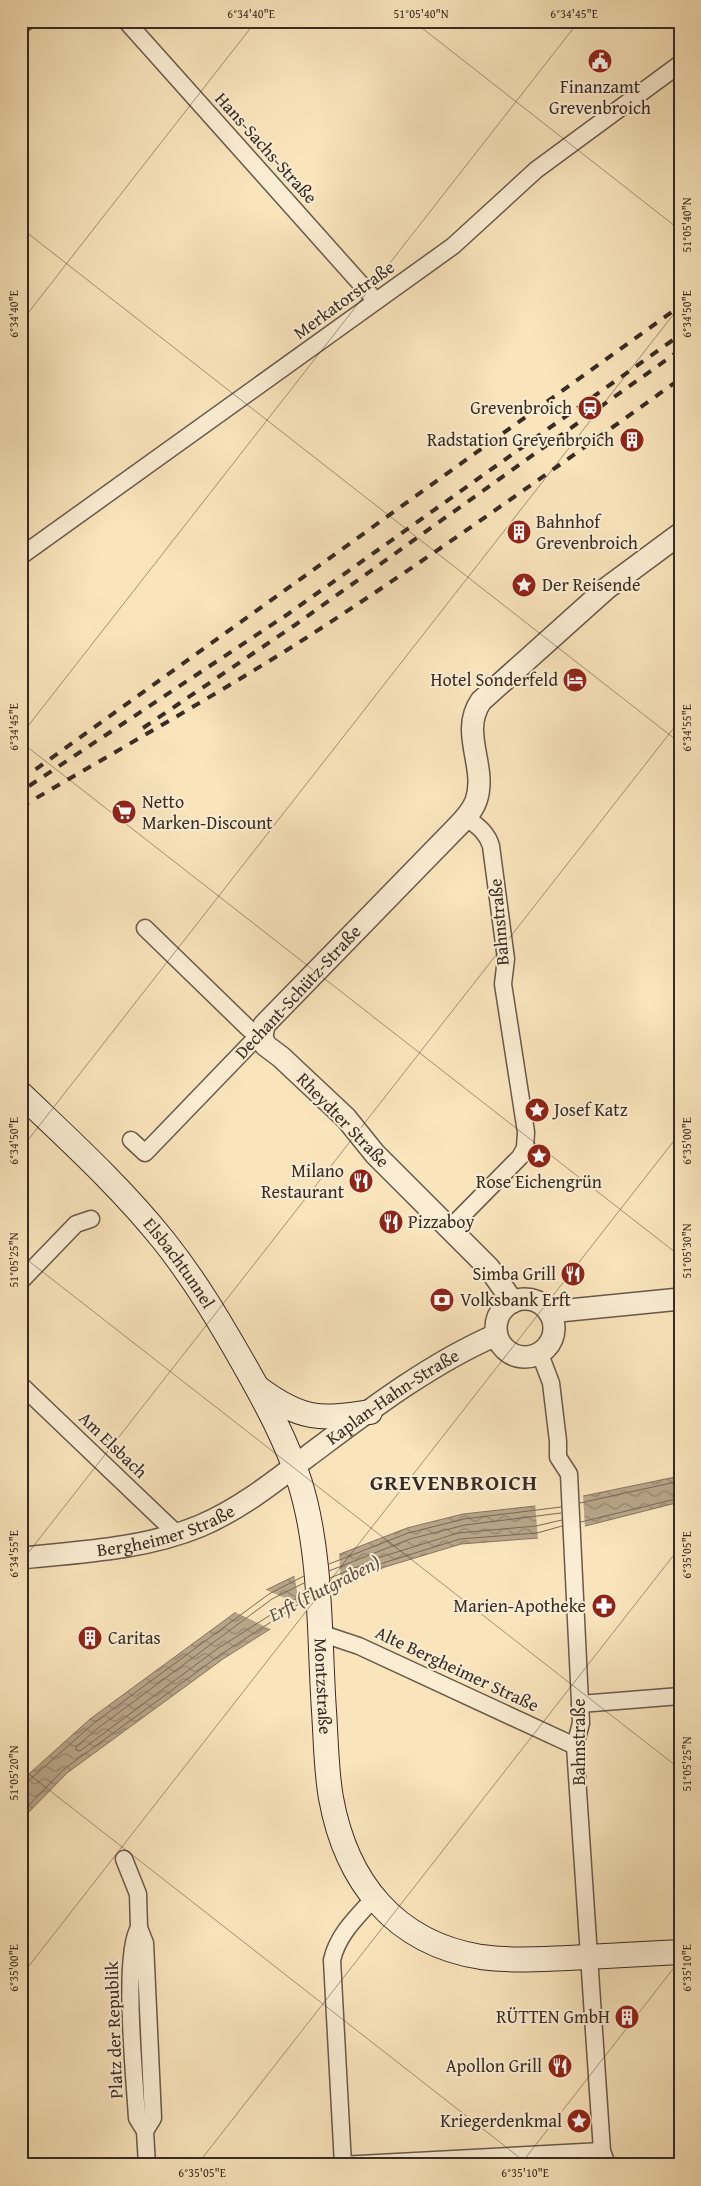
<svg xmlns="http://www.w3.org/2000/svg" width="701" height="2186" viewBox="0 0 701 2186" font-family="'Gentium Book Plus',serif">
<defs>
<pattern id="water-waves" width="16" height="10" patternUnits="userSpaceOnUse" patternTransform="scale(1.25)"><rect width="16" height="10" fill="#b8a588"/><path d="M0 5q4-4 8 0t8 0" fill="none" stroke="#97876f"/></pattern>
</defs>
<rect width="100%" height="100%" fill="#f9e4bb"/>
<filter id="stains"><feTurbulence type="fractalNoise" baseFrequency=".004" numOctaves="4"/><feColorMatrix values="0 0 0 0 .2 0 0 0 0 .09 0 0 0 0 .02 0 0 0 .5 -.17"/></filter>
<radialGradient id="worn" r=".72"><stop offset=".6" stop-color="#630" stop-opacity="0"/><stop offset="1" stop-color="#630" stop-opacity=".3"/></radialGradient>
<polygon fill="url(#water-waves)" stroke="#857460" points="680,1476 680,1502 538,1538 461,1544 385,1567 341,1584 223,1659 67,1773 27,1814 21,1822 21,1781 90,1719 266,1590 340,1554 407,1528 463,1514 535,1506"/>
<g fill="#f9e4bb">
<polygon points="583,1495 585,1528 538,1540 535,1503"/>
<polygon points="339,1551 341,1587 272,1630 233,1611 264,1589 299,1604 294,1573"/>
</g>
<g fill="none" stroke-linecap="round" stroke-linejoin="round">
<g stroke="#786856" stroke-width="1">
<polyline points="580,1503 680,1481"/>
<polyline points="581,1522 680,1498"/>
<polyline points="329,1564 408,1533 464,1519 561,1507"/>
<polyline points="329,1571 410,1539 465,1525 561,1513"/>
<polyline points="330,1578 381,1557 458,1533 536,1526 562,1520"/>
<polyline points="304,1583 272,1599 98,1728 76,1747 76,1750 80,1751 217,1649 305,1593"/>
<polyline points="331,1585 383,1563 460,1539 537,1533 562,1526"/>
<polyline points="21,1785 26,1783 94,1723 269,1594 304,1576"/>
<polyline points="21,1813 64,1769 220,1655 305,1600"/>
</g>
<defs>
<g id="minor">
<polyline points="126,21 376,301"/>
<polyline points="21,25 27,21"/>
<polyline points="21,556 453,246 536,170 680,64"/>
<polyline points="145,928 249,1029 262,1036"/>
<polyline points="131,1140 145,1153 252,1042 262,1036"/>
<path d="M450 1228 520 1157 525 1148 526 1132 503 984 506 959 491 846C487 832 477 826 466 817"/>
<polyline points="21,1281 76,1224 91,1219"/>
<polyline points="540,1354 551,1383 558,1441 558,1457 569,1474 581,1723 575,1746 602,2151 607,2165"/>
<polyline points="21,1385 177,1534"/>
<polyline points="320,1633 359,1646 575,1746"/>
<polyline points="580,1704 680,1696"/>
<polyline points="124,1859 138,1894 139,1928"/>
<path d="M145 2131 153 2118 145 1943 139 1928C122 1954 135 2081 137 2118L145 2131 147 2165"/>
<polyline points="340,2165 602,2151"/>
<path d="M343 2165 332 1960C338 1934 357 1917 374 1898"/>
</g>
<g id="tertiary">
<circle cx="525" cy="1328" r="29"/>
<path d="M513 1302 489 1268 375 1154 346 1118 281 1057 265 1045 262 1036 264 1025 455 829C463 821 472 812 476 801 488 767 459 733 481 701L607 588 680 534"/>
<polyline points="549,1312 680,1299"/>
<path id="s1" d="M21 1558C81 1552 145 1549 200 1526 240 1509 274 1482 308 1456 367 1412 429 1364 496 1335"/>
</g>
<g id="secondary">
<path id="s2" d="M21 1094C70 1141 121 1187 164 1241 195 1280 220 1322 245 1366 266 1403 287 1442 300 1483 322 1554 319 1637 324 1711 326 1740 326 1770 331 1798 346 1881 394 1943 481 1957 510 1961 539 1959 568 1958 605 1956 643 1954 680 1952"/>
<path d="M258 1388C301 1420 319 1420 370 1412"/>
</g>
</defs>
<use href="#minor" stroke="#69594a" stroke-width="19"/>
<use href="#tertiary" stroke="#69594a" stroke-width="24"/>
<use href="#secondary" stroke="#392b24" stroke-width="26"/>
<use href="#minor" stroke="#fbedd3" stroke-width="16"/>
<use href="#tertiary" stroke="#fbedd3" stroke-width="21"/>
<use href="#secondary" stroke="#fbedd3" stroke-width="24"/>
<g stroke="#392b24" stroke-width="4" stroke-dasharray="9 9" stroke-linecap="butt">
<polyline points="143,728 295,625 680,350"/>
<polyline points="21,780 680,306"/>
<polyline points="29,786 288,614 680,335"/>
<path d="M21 807C116 751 213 697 306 638 434 555 557 467 680 379"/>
</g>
</g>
<path fill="none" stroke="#392b24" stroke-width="1" stroke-opacity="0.45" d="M413 21 680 230M21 228 680 743M21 322 256 21M21 735 579 21M21 742 680 1256M21 1149 680 306M21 1255 680 1769M21 1562 680 720M21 1768 529 2165M21 1976 680 1133M197 2165 680 1547M520 2165 680 1960"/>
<defs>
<symbol id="civic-disc" viewBox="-11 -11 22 22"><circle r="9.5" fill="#8f2418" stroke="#fbedd3"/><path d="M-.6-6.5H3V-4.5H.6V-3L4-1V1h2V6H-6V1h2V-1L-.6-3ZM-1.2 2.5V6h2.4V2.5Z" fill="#fff"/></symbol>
<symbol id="station-disc" viewBox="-11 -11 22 22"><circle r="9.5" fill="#8f2418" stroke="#fbedd3"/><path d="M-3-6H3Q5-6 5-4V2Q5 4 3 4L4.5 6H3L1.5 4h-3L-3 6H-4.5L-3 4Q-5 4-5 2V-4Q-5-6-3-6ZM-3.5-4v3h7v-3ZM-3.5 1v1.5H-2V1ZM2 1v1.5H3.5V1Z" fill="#fff"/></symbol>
<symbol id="building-disc" viewBox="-11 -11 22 22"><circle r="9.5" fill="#8f2418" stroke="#fbedd3"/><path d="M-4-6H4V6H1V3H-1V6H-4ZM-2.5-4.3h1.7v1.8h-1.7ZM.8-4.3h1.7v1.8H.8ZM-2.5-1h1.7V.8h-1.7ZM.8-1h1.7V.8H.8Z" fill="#fff"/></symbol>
<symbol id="sight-disc" viewBox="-11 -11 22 22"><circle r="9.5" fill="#8f2418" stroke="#fbedd3"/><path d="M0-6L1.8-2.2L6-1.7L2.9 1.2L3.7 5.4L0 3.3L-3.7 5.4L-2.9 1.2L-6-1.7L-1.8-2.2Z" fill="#fff"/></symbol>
<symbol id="hotel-disc" viewBox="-11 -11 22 22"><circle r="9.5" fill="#8f2418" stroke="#fbedd3"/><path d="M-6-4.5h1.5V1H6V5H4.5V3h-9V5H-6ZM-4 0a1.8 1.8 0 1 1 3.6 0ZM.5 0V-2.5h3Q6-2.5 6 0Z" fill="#fff"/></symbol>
<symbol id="supermarket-disc" viewBox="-11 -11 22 22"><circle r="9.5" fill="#8f2418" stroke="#fbedd3"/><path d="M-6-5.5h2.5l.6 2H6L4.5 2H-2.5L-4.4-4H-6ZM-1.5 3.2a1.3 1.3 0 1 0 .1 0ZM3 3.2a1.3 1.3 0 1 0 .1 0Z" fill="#fff"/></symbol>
<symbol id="restaurant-disc" viewBox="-11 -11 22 22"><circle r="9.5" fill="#8f2418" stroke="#fbedd3"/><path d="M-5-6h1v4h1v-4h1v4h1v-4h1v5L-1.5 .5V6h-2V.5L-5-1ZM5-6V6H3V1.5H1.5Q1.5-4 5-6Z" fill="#fff"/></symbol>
<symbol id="bank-disc" viewBox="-11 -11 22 22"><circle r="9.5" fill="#8f2418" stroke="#fbedd3"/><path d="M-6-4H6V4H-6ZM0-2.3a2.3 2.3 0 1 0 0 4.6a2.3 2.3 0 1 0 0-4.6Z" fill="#fff"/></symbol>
<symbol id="pharmacy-disc" viewBox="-11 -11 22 22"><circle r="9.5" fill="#8f2418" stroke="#fbedd3"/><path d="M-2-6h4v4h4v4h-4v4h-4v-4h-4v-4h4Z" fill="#fff"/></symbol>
</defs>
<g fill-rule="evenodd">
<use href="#civic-disc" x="586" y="47" width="28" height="28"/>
<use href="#station-disc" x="576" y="394" width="28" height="28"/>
<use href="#building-disc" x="618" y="426" width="28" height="28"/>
<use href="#building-disc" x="505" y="518" width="28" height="28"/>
<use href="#sight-disc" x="510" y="571" width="28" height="28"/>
<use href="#hotel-disc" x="561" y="666" width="28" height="28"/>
<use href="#supermarket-disc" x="110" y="798" width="28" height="28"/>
<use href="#sight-disc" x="523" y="1096" width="28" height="28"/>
<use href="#sight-disc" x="525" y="1142" width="28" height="28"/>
<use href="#restaurant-disc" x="347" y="1167" width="28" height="28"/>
<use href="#restaurant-disc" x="377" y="1208" width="28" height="28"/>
<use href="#restaurant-disc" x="559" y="1260" width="28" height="28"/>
<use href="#bank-disc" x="428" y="1286" width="28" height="28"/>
<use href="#pharmacy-disc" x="590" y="1592" width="28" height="28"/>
<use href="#building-disc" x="76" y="1624" width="28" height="28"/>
<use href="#building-disc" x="613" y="2003" width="28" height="28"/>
<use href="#restaurant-disc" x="546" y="2052" width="28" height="28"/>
<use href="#sight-disc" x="565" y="2107" width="28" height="28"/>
</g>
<g text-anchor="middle" stroke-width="4" stroke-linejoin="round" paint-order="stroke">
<g font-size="18" fill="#392b24" stroke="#fbedd3" text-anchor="end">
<text x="600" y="93" text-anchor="middle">Finanzamt<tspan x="600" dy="21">Grevenbroich</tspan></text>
<text x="572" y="414">Grevenbroich</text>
<text x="614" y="446">Radstation Grevenbroich</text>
<text x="536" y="528" text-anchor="start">Bahnhof<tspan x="536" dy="21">Grevenbroich</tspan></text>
<text x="542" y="591" text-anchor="start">Der Reisende</text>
<text x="558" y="686">Hotel Sonderfeld</text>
<text x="142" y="808" text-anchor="start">Netto<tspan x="142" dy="21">Marken-Discount</tspan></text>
<text x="554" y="1116" text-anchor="start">Josef Katz</text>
<text x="344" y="1177">Milano<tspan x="344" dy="21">Restaurant</tspan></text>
<text x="539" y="1188" text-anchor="middle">Rose Eichengrün</text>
<text x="408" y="1228" text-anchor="start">Pizzaboy</text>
<text x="556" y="1280">Simba Grill</text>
<text x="460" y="1306" text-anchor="start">Volksbank Erft</text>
<text x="586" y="1612">Marien-Apotheke</text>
<text x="108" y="1644" text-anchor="start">Caritas</text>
<text x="610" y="2023">RÜTTEN GmbH</text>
<text x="542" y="2072">Apollon Grill</text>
<text x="562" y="2127">Kriegerdenkmal</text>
</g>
<g font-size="18" fill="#392b24" stroke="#fbedd3">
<text transform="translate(266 148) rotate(48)" y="6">Hans-Sachs-Straße</text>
<text transform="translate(344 300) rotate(-36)" y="6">Merkatorstraße</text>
<text transform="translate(499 922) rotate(-95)" y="6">Bahnstraße</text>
<text transform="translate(298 992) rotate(-47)" y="6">Dechant-Schütz-Straße</text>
<text transform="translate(343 1120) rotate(46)" y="6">Rheydter Straße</text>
<text dy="6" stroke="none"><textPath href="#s2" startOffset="232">Elsbachtunnel</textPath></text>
<text dy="6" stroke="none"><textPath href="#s1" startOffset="415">Kaplan-Hahn-Straße</textPath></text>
<text transform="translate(113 1445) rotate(44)" y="6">Am Elsbach</text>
<text dy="6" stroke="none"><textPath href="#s1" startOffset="148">Bergheimer Straße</textPath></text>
<text transform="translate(457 1669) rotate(25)" y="6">Alte Bergheimer Straße</text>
<text dy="6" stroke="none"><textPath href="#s2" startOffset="689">Montzstraße</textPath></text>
<text transform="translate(579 1742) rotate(-90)" y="6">Bahnstraße</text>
<text transform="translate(114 2030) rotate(-92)" y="6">Platz der Republik</text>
</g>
<g font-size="19" font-style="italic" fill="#5f5042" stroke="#fbedd3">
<text transform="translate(324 1588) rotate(-27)" y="7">Erft (Flutgraben)</text>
</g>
<g font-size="22" font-weight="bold" letter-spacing="1" fill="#392b24" stroke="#fbedd3">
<text x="454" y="1490">GREVENBROICH</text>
</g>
</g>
<rect width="701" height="2186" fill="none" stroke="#f9e4bb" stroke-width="55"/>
<rect x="28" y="28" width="646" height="2130" fill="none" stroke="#392b24" stroke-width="2"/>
<g font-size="12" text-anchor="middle" fill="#392b24">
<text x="251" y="18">6°34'40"E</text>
<text x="421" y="18">51°05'40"N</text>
<text x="574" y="18">6°34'45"E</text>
<text transform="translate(687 225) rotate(-90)" y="4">51°05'40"N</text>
<text transform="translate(14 314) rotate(-90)" y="4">6°34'40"E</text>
<text transform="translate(687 314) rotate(-90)" y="4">6°34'50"E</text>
<text transform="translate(14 727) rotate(-90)" y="4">6°34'45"E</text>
<text transform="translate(687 728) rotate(-90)" y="4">6°34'55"E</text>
<text transform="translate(14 1141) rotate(-90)" y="4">6°34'50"E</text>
<text transform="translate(687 1141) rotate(-90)" y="4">6°35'00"E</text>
<text transform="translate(687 1251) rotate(-90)" y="4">51°05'30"N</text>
<text transform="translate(14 1260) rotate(-90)" y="4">51°05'25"N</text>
<text transform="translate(14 1554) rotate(-90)" y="4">6°34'55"E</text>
<text transform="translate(687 1555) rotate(-90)" y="4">6°35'05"E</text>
<text transform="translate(687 1764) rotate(-90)" y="4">51°05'25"N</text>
<text transform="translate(14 1773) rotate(-90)" y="4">51°05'20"N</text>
<text transform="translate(14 1968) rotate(-90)" y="4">6°35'00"E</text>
<text transform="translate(687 1968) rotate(-90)" y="4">6°35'10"E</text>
<text x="202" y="2177">6°35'05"E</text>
<text x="525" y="2177">6°35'10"E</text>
</g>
<rect width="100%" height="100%" filter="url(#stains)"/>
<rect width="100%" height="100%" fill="url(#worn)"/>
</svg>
